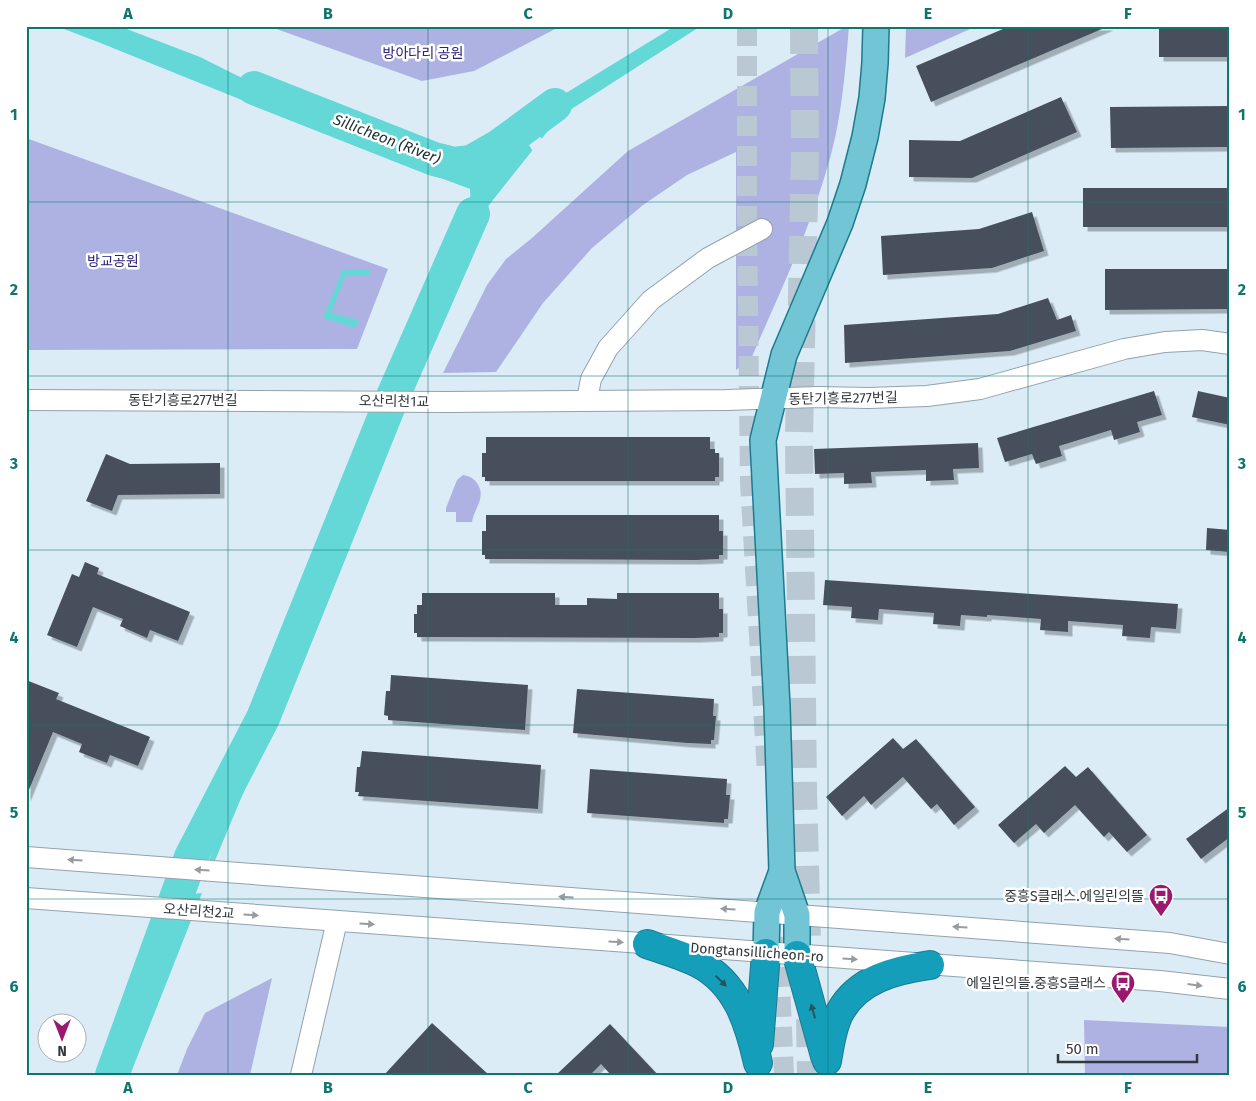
<svg xmlns="http://www.w3.org/2000/svg" width="1256" height="1101" viewBox="0 0 1256 1101" font-family="'Fira Sans','Noto Sans KR',sans-serif">
<defs>
<filter id="shadow"><feDropShadow dx="4.5" dy="4.5" stdDeviation="0" flood-color="#0004"/></filter>
</defs>
<rect width="100%" height="100%" fill="#dbecf7"/>
<g fill="#aeb2e2">
<polygon points="268,26 561,26 474,71 422,81"/>
<path d="M847 26H849C845 76 841 125 826 172 807 237 777 298 751 359L736 370V152L687 175 643 205 592 248 543 303 496 372 443 373 487 285 506 259 532 238 628 151Z"/>
<polygon points="906,26 977,26 905,58"/>
<polygon points="26,138 388,269 357,349 26,350"/>
<path d="M463 475C470 476 473 478 477 483 487 498 474 508 472 522H456V512H446V508L457 480Z"/>
<polygon points="272,978 250,1075 177,1075 187,1049 205,1013"/>
<polygon points="1084,1020 1230,1027 1230,1075 1085,1075"/>
</g>
<g fill="#63d8d6">
<polygon points="56,26 119,26 200,57 296,105 340,122 365,137 375,149 476,176 540,109 675,26 701,26 559,117 489,205 409,391 404,390 471,213 470,189 361,148 98,42"/>
<polygon points="343,269 369,269 369,275 345,276 331,313 359,320 355,328 323,318"/>
<polygon points="394,410 403,411 206,882 201,880"/>
<polygon points="202,893 130,1075 122,1075 192,894"/>
</g>
<g fill="#dbecf7">
<polygon points="528,118 543,141 534,153 518,128"/>
<polygon points="407,375 418,375 411,392 407,393 402,390"/>
<polygon points="392,409 405,412 396,433 382,433"/>
</g>
<g fill="none" stroke-linecap="round" stroke-linejoin="round">
<g stroke="#63d8d6" stroke-width="34">
<polyline points="254,88 434,159 454,164 471,162 499,146 555,105"/>
<polyline points="112,1075 191,857 263,718 390,403 473,214"/>
</g>
</g>
<g fill="#47505c" filter="url(#shadow)">
<polygon points="1010,26 1109,26 931,102 916,66"/>
<rect x="1159" y="26" width="71" height="31"/>
<polygon points="1061,97 1077,132 972,178 909,177 909,140 960,141"/>
<polygon points="1230,106 1230,147 1111,148 1110,107"/>
<rect x="1083" y="188" width="147" height="39"/>
<polygon points="1032,212 1044,251 992,268 883,275 881,236 979,229"/>
<polygon points="1105,269 1230,269 1230,309 1105,310"/>
<polygon points="1048,298 1057,320 1071,315 1076,331 1010,351 845,363 844,325 998,314"/>
<polygon points="1154,391 1162,415 1137,422 1140,432 1114,440 1111,430 1059,446 1062,456 1036,464 1032,454 1005,462 997,438"/>
<polygon points="1198,391 1230,398 1230,425 1192,417"/>
<polygon points="486,437 710,437 710,449 715,449 715,453 719,453 719,477 715,477 715,481 485,481 485,477 482,477 482,453 486,453"/>
<polygon points="978,443 979,468 953,469 954,480 926,481 926,470 871,472 872,483 844,484 844,473 815,474 814,449"/>
<polygon points="106,454 130,464 220,463 220,494 118,495 112,511 86,501"/>
<polygon points="486,515 719,515 719,531 723,531 723,555 719,555 719,559 696,560 485,559 485,555 482,555 482,531 486,531"/>
<polygon points="1207,528 1230,530 1230,552 1206,550"/>
<polygon points="85,562 99,568 97,574 190,612 178,641 150,630 147,638 120,626 123,619 93,607 77,647 47,635 72,574 79,577"/>
<polygon points="825,580 1178,604 1176,629 1151,627 1150,638 1122,636 1123,625 1068,621 1068,632 1040,630 1041,619 987,615 987,617 961,615 960,626 933,624 934,613 879,609 878,620 851,618 852,607 823,605"/>
<polygon points="422,593 555,593 555,605 587,605 587,598 617,599 617,593 719,593 719,609 723,609 723,633 719,633 719,637 695,638 417,637 417,633 414,633 414,614 417,614 417,605 422,605"/>
<polygon points="391,675 528,685 525,730 388,720 388,716 384,715 386,691 390,691"/>
<polygon points="26,680 59,693 56,699 150,737 138,766 110,755 107,763 79,752 82,744 53,732 26,797"/>
<polygon points="577,689 714,699 713,716 716,716 714,740 711,740 711,744 687,743 573,733"/>
<polygon points="893,738 903,749 916,739 975,807 954,825 937,804 931,809 903,777 871,805 864,796 842,816 826,797"/>
<polygon points="362,751 541,765 538,809 358,796 359,792 355,792 357,767 360,767"/>
<polygon points="1065,766 1076,777 1088,767 1147,835 1127,852 1109,832 1104,837 1075,805 1044,833 1036,824 1014,843 998,825"/>
<polygon points="590,769 727,779 726,795 730,795 728,819 724,819 724,823 587,813"/>
<polygon points="1230,807 1230,837 1201,859 1186,839"/>
<polygon points="432,1023 489,1075 384,1075"/>
<polygon points="610,1024 658,1075 611,1075 601,1064 590,1075 556,1075"/>
</g>
<g fill="none" stroke-linecap="round" stroke-linejoin="round">
<g stroke="#b9c8d2" stroke-width="20" stroke-dasharray="20 10" stroke-linecap="butt">
<polyline points="747,26 747,215 750,482 767,774"/>
<polyline points="778,937 784,1075"/>
</g>
<g stroke="#b9c8d2" stroke-width="28" stroke-dasharray="28 14" stroke-linecap="butt">
<polyline points="804,26 805,153 799,439 803,790 807,941"/>
<polyline points="810,1019 811,1075"/>
</g>
<defs>
<g id="minor">
<polyline points="26,400 448,402 727,400 818,397 869,398 927,396 980,389 1124,349 1165,342 1202,340 1230,344"/>
<polyline points="587,400 591,379 608,348 651,300 708,258 762,229"/>
<polyline points="26,857 1170,943 1230,954"/>
<polyline points="26,898 1160,981 1230,989"/>
<polyline points="301,1075 337,921"/>
</g>
<g id="major">
<polyline points="766,953 767,912 782,871"/>
<polyline points="797,955 797,915 782,871 777,707 763,440 784,355 840,223 853,184 865,137 872,98 875,63 876,26"/>
</g>
<g id="highway">
<path d="M647 944C664 950 682 955 698 963 737 983 749 1023 758 1063"/>
<polyline points="797,955 825,1056"/>
<polyline points="759,1044 766,953"/>
<path d="M827 1061C830 1045 832 1026 840 1012 858 979 895 970 930 965"/>
</g>
</defs>
<use href="#minor" stroke="#93a2ad" stroke-width="22"/>
<use href="#major" stroke="#1e7a8d" stroke-width="28"/>
<use href="#highway" stroke="#1e7a8d" stroke-width="30"/>
<use href="#minor" stroke="#fff" stroke-width="20"/>
<use href="#major" stroke="#72c5d5" stroke-width="25"/>
<use href="#highway" stroke="#149eb9" stroke-width="28"/>
</g>
<defs><path id="oneway-solid" d="M-6-.8H1V-3.2L6.5 0L1 3.2V.8H-6Z" transform="scale(1.25)"/></defs>
<g fill="#989c9e">
<use href="#oneway-solid" transform="translate(75 860) rotate(-176)"/>
<use href="#oneway-solid" transform="translate(202 870) rotate(-176)"/>
<use href="#oneway-solid" transform="translate(566 897) rotate(-176)"/>
<use href="#oneway-solid" transform="translate(728 909) rotate(-176)"/>
<use href="#oneway-solid" transform="translate(251 915) rotate(4)"/>
<use href="#oneway-solid" transform="translate(367 924) rotate(4)"/>
<use href="#oneway-solid" transform="translate(960 927) rotate(-176)"/>
<use href="#oneway-solid" transform="translate(1122 939) rotate(-176)"/>
<use href="#oneway-solid" transform="translate(616 942) rotate(4)"/>
<use href="#oneway-solid" transform="translate(850 959) rotate(4)"/>
<use href="#oneway-solid" transform="translate(1195 985) rotate(7)"/>
</g>
<g fill="#2a525b">
<use href="#oneway-solid" transform="translate(721 981) rotate(44)"/>
<use href="#oneway-solid" transform="translate(813 1011) rotate(-106)"/>
</g>
<path fill="none" stroke="#0f766e" stroke-width="1" stroke-opacity="0.55" d="M228 26V1075M428 26V1075M628 26V1075M828 26V1075M1028 26V1075M26 202H1230M26 376H1230M26 550H1230M26 725H1230M26 899H1230"/>
<defs>
<symbol id="bus-pin" viewBox="-11 -11 22 30"><path d="M0 17L-7.5 6A9.5 9.5 0 1 1 7.5 6Z" fill="#9a196e" stroke="#fff"/><path d="M-5-6H5V4H4V6H2V4H-2V6H-4V4H-5ZM-3.5-4V0h7V-4ZM-3.5 1.2v1.5H-2V1.2ZM2 1.2v1.5H3.5V1.2Z" fill="#fff"/></symbol>
</defs>
<g fill-rule="evenodd">
<use href="#bus-pin" x="1147" y="882" width="28" height="38"/>
<use href="#bus-pin" x="1109" y="969" width="28" height="38"/>
</g>
<g text-anchor="middle" stroke-width="5" stroke-linejoin="round" paint-order="stroke">
<g font-size="14" fill="#2c2376" stroke="#fff">
<text x="423" y="58">방아다리 공원</text>
<text x="113" y="266">방교공원</text>
</g>
<g font-size="14" fill="#32383c" stroke="#fff">
<text transform="translate(843 398) rotate(-1)" y="5">동탄기흥로277번길</text>
<text x="183" y="405">동탄기흥로277번길</text>
<text transform="translate(394 401) rotate(1)" y="5">오산리천1교</text>
<text transform="translate(199 911) rotate(4)" y="5">오산리천2교</text>
<text transform="translate(757 952) rotate(4)" y="5">Dongtansillicheon-ro</text>
</g>
<g font-size="14" fill="#32383c" stroke="#fff" text-anchor="end">
<text x="1144" y="901">중흥S클래스.에일린의뜰</text>
<text x="1106" y="988">에일린의뜰.중흥S클래스</text>
</g>
<g font-size="15" font-style="italic" fill="#1d3232" stroke="#fff">
<text transform="translate(387 139) rotate(21)" y="5">Sillicheon (River)</text>
</g>
</g>
<rect width="1256" height="1101" fill="none" stroke="#ffffff" stroke-width="55"/>
<g transform="translate(62 1038) rotate(180)"><circle r="24" fill="#ffffff" stroke="#adafb1"/>
<path d="M0-4L9 19L0 12L-9 19Z" fill="#9a196e"/>
<text y="-8" font-size="14" font-weight="bold" text-anchor="middle" fill="#32383c">N</text>
</g>
<path d="M1058 1054v8h139v-8" fill="none" stroke="#32383c" stroke-width="2.5"/>
<text x="1066" y="1054" font-size="15" fill="#32383c" stroke="#ffffff" stroke-width="4" paint-order="stroke">50 m</text>
<rect x="28" y="28" width="1200" height="1046" fill="none" stroke="#0f766e" stroke-width="2"/>
<g font-size="16" text-anchor="middle" font-weight="bold" fill="#0f766e">
<text x="128" y="19">A</text>
<text x="328" y="19">B</text>
<text x="528" y="19">C</text>
<text x="728" y="19">D</text>
<text x="928" y="19">E</text>
<text x="1128" y="19">F</text>
<text x="14" y="120">1</text>
<text x="1242" y="120">1</text>
<text x="14" y="295">2</text>
<text x="1242" y="295">2</text>
<text x="14" y="469">3</text>
<text x="1242" y="469">3</text>
<text x="14" y="643">4</text>
<text x="1242" y="643">4</text>
<text x="14" y="818">5</text>
<text x="1242" y="818">5</text>
<text x="14" y="992">6</text>
<text x="1242" y="992">6</text>
<text x="128" y="1093">A</text>
<text x="328" y="1093">B</text>
<text x="528" y="1093">C</text>
<text x="728" y="1093">D</text>
<text x="928" y="1093">E</text>
<text x="1128" y="1093">F</text>
</g>
</svg>
